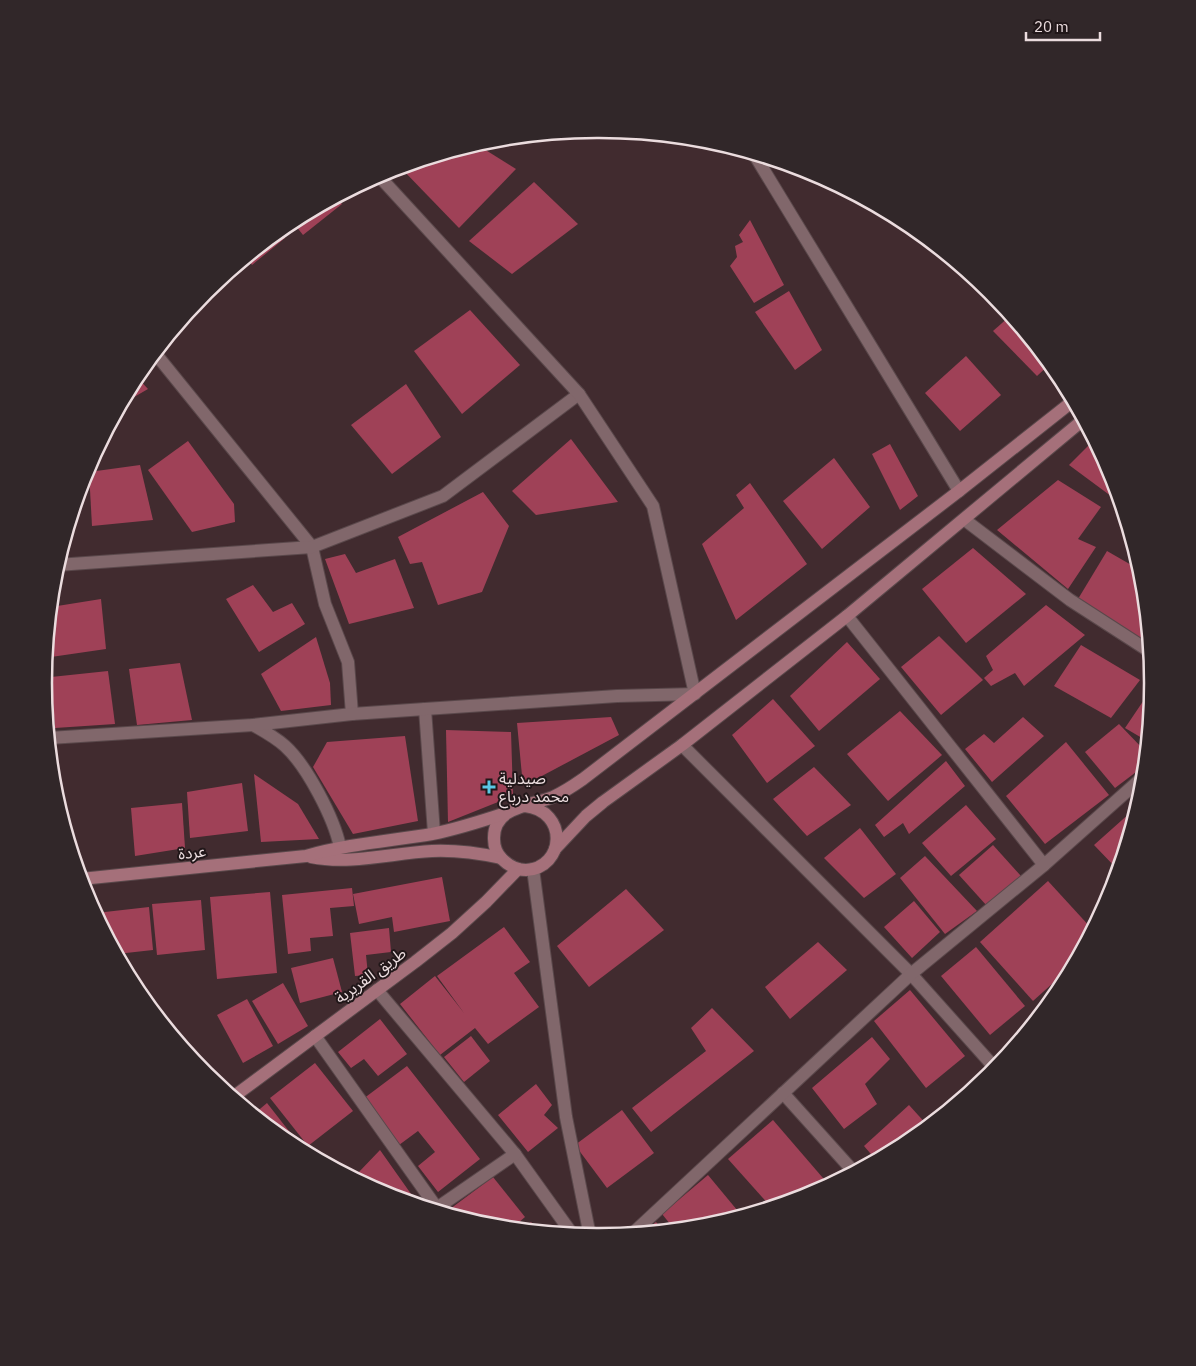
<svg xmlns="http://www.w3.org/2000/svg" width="1196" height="1366" viewBox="0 0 1196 1366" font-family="'IBM Plex Sans','Noto Sans Arabic',sans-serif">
<rect width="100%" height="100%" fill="#412b2f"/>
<g fill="#9f4157">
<polygon points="476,144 516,169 459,228 400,167"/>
<polygon points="534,182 578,224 512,274 469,241"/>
<polygon points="336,198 342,204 303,235 292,221"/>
<polygon points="750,220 784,285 754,303 730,266 737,257 735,246 743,242 739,235"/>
<polygon points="279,231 285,238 252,265 247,258"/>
<polygon points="789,291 822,350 795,370 755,312"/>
<polygon points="470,310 520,365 462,414 414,351"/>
<polygon points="1010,316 1050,364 1037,376 993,331"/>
<polygon points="966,356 1001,395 960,431 925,393"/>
<polygon points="136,376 148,389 122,404 135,380"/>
<polygon points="406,384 441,437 392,474 351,425"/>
<polygon points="571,439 618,502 536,515 512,491"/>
<polygon points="1094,440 1110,471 1119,502 1069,465"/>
<polygon points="188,441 234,504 235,522 192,532 148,470"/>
<polygon points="890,444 918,496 900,510 872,454"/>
<polygon points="834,458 870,507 822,549 783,501"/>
<polygon points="140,465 153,520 92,526 89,472"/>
<polygon points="1058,480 1101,507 1078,539 1096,547 1068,589 997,530"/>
<polygon points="750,483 807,564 736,620 702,544 744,508 736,495"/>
<polygon points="483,492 509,526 482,592 438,605 422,562 410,564 398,537"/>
<polygon points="68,531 69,543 64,543"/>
<polygon points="973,548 1026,594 966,643 922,589"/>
<polygon points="1107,551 1140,570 1148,644 1078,599"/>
<polygon points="345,554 356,573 395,559 414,608 349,624 325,559"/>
<polygon points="253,585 273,612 292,603 305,624 259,652 226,599"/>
<polygon points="101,599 106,649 51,657 48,637 51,607"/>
<polygon points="1046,605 1085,635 1024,686 1015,673 991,686 984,678 993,670 986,656"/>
<polygon points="939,636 983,680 941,715 901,667"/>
<polygon points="316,637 330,683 331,705 281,711 261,674"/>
<polygon points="847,642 880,679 819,731 790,696"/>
<polygon points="1081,645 1140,680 1111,718 1054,686"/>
<polygon points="180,663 192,720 137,725 129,669"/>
<polygon points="108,671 115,724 55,728 51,677"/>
<polygon points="1152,688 1149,718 1147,741 1125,728"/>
<polygon points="773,699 815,746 767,783 732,735"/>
<polygon points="900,711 942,755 888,801 847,754"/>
<polygon points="611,717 619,735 523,786 517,723"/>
<polygon points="1023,717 1044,736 992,782 965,749 984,734 994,743"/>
<polygon points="1119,724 1145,751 1144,766 1115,788 1085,752"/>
<polygon points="446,730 511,732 513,796 448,822"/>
<polygon points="405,736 418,821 353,834 313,767 327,742"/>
<polygon points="1066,742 1109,795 1045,844 1006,796"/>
<polygon points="946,761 965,786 909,834 903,823 884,837 875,825"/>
<polygon points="814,767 851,805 807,836 773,799"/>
<polygon points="254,774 298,804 319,839 261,842"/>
<polygon points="242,783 248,831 190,838 187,792"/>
<polygon points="182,803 185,848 135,856 131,808"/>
<polygon points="966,805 996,839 951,876 922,843"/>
<polygon points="1135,811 1122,856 1118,870 1094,845 1131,812"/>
<polygon points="860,828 896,874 864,898 824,858"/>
<polygon points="993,845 1021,876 987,906 959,875"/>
<polygon points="925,856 977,911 945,934 900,878"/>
<polygon points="442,877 450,921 394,932 392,917 359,924 353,894"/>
<polygon points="1048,881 1092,929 1072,966 1033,1001 980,942"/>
<polygon points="352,888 354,906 330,908 333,936 310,938 311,951 288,954 282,895"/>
<polygon points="626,889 664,930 589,987 557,946"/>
<polygon points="270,892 277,973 217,979 210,897"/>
<polygon points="201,900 205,950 157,955 152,904"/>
<polygon points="914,901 940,932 912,958 884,927"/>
<polygon points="149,907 153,950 117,954 96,913"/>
<polygon points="504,927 530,962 514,973 539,1007 488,1044 475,1028 440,1055 400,1004 435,976 464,1013 437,976"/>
<polygon points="389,928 391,952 366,955 368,975 355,976 350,933"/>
<polygon points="818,942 847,970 790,1019 765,987"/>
<polygon points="976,947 1025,1006 990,1035 941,976"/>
<polygon points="333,958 342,992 300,1003 291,968"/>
<polygon points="283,983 308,1026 278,1044 252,1001"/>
<polygon points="910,990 965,1056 926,1088 874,1021"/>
<polygon points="247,999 273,1046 243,1063 217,1015"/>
<polygon points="712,1008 754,1051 651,1132 632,1108 706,1051 691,1028"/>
<polygon points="380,1019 407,1054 378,1076 364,1059 351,1068 338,1052"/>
<polygon points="471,1036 490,1061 464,1082 444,1057"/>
<polygon points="872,1037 890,1059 865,1084 877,1104 844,1129 812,1088"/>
<polygon points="315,1063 353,1111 308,1146 270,1098"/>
<polygon points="407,1066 480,1159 438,1192 418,1166 435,1152 418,1131 399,1145 363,1099"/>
<polygon points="536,1084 552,1105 544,1115 558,1128 528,1152 498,1115"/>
<polygon points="267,1103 303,1149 302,1150 290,1144 254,1114"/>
<polygon points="909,1105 928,1126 906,1144 876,1160 864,1146"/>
<polygon points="622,1110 654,1153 607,1188 575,1145"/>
<polygon points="773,1120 829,1185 810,1195 771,1207 728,1159"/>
<polygon points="380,1150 416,1201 413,1203 386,1195 345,1173 351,1168 358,1173"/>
<polygon points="708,1175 742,1216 706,1227 675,1230 662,1214"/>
<polygon points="493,1177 525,1217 511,1229 490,1227 456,1216 450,1209"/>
<polygon points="531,1222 540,1232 521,1230"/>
<polygon points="656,1222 663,1231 642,1233"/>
</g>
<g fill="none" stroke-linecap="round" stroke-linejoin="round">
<defs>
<g id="street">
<polyline points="754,154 959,491"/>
<polyline points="155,353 312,547 325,604 348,662 352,714"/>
<polyline points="965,520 1070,600 1149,651"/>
<polyline points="57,565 312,547 443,496 579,394"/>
<polyline points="847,616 1044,865"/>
<polyline points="425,709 434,833"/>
<path d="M253 725C264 731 275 737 285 746 307 766 334 818 340 847"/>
<polyline points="49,738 253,725 352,714 425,709 617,696 695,694 653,506 579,394 378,175"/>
<polyline points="682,745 911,974 995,1068"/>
<polyline points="533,869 566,1117 590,1236"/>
<polyline points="377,990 515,1154 573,1235"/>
<polyline points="315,1036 439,1211"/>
<polyline points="783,1093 854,1172"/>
<polyline points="434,1210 515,1154"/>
<polyline points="632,1234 911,974 1044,865 1143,777"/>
</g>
<g id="secondary">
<path d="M525 806C569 811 565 868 526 870 517 870 509 866 502 859 497 854 494 846 494 839 493 806 531 806 553 797 564 792 573 786 583 779L959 491 1073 401"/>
<polyline points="555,849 586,816 603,802 682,745 847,616 1083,420"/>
<path d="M311 857C351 865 392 853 432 851 455 850 478 853 501 858"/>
<path d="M81 879 306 856C347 844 390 841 432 834 457 829 482 821 506 813"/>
<polyline points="233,1097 415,962 452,933 486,902 518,869"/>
</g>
</defs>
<use href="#street" stroke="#5a484b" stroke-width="14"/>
<use href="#secondary" stroke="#5a484b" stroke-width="14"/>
<use href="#street" stroke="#81676b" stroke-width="12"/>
<use href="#secondary" stroke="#a5707a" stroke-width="12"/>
</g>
<path fill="#5ac8e5" stroke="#211719" stroke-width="2" d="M486.5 779.5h5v5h5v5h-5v5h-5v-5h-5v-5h5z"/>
<g text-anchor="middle" stroke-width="4" stroke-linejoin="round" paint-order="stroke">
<g font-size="16" fill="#ebdcde" stroke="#211719" text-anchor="start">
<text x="499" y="784">صيدلية<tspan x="499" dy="18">محمد درباع</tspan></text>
</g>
<g font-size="16" fill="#ebdcde" stroke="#211719">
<text transform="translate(192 852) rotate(-6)" y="6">عردة</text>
<text transform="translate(370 975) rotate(-36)" y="6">طريق القريرية</text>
</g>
</g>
<path d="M0 0H1196V1366H0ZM597 138H599A545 545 0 0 1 1144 683V683A545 545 0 0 1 599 1228H597A545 545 0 0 1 52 683V683A545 545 0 0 1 597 138Z" fill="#312729" fill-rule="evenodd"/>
<path fill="none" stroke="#ebdcde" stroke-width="2.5" d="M597 138H599A545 545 0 0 1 1144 683V683A545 545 0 0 1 599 1228H597A545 545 0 0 1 52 683V683A545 545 0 0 1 597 138Z"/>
<path d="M1026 32v8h74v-8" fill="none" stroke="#ebdcde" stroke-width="2.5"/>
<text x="1034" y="32" font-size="15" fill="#ebdcde" stroke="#211719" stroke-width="4" paint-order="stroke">20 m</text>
</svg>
